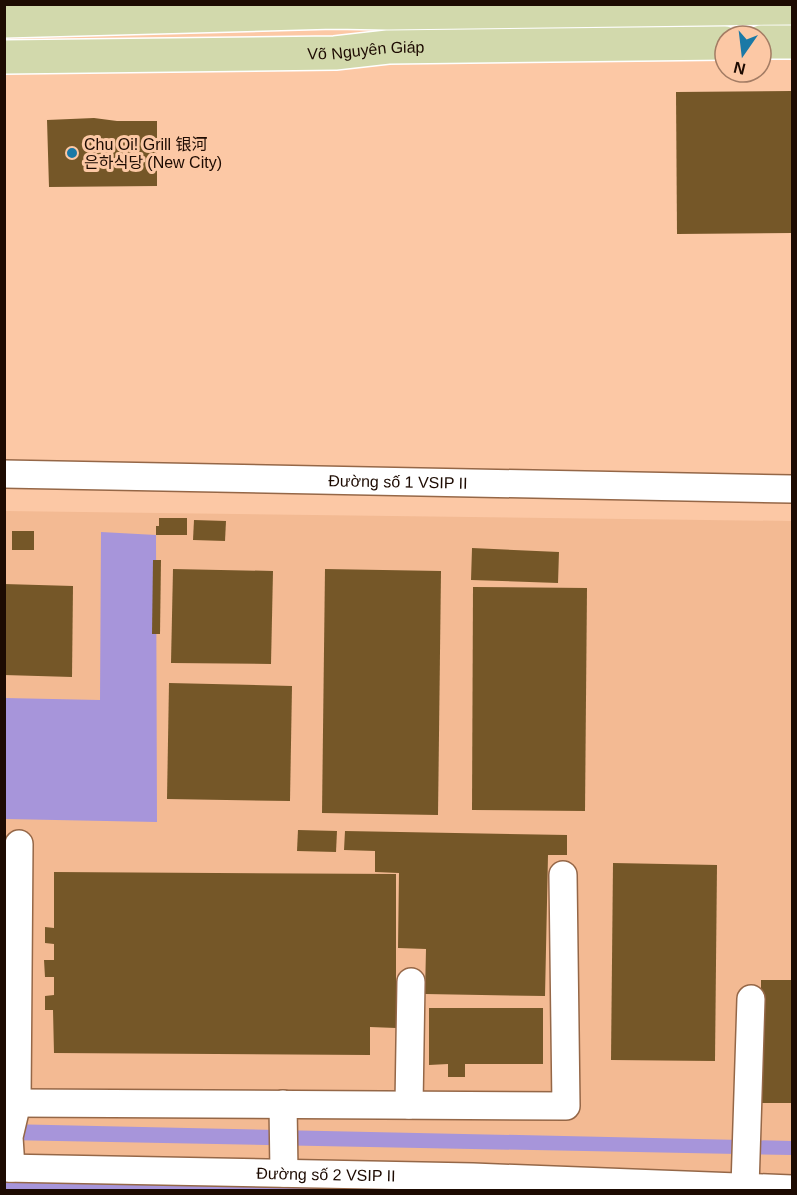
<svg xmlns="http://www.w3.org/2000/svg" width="797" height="1195" viewBox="0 0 797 1195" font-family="Helvetica,'Noto Sans SC','Noto Sans KR',sans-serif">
<rect width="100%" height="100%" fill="#fcc8a5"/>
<polygon fill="#f3ba93" points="5,511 792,521 792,1190 5,1190"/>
<g fill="#a795da">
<polygon points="101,532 156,535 157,822 5,819 5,698 100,700"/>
<polygon points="5,1124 792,1141 792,1155 5,1140"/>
<polygon points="5,1173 760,1190 5,1190"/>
</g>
<g fill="#755728">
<polygon points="792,91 792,233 677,234 676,92"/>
<polygon points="94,118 117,121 157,121 157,186 49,187 47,120"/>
<polygon points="159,518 187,518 187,535 156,535 156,526 159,526"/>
<polygon points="194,520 226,521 225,541 193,540"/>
<rect x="12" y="531" width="22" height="19"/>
<polygon points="472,548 559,552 558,583 471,580"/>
<polygon points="153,560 161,560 160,634 152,634"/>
<polygon points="173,569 273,571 271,664 171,663"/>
<polygon points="325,569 441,571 438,815 322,813"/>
<polygon points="4,584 73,586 72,677 4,675"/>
<polygon points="473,587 587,588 585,811 472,810"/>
<polygon points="169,683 292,686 290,801 167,799"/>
<polygon points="298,830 337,831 336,852 297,851"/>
<polygon points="345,831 567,835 567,855 548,855 545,996 425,994 426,949 398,948 399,873 375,872 375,851 344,850"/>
<polygon points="613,863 717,865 715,1061 611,1060"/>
<polygon points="54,872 396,874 396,1028 370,1027 370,1055 54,1053 53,1010 45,1010 45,996 54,995 54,977 45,977 44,960 54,960 54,944 45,943 45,927 54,928"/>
<rect x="761" y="980" width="31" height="123"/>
<polygon points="429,1008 543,1008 543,1064 465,1064 465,1077 448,1077 448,1064 429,1065"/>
</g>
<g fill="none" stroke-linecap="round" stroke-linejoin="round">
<defs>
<g id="minor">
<path id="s1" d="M4 474 792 489"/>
<polyline points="17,1103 566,1106 563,875"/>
<polyline points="283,1104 284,1173"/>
<polyline points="409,1105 411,982"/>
<path id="s2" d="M4 1168 473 1177 792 1189"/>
<polyline points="11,1168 9,1137 17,1103 19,844"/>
<polyline points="745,1187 751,999"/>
</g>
<g id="major">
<polyline points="4,21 334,12 388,13 792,8"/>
<polyline points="761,42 792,42"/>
<path id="s3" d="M4 57 335 53 388 47 725 43"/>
</g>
</defs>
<use href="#minor" stroke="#956747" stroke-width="30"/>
<use href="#major" stroke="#fff" stroke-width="36"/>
<use href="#minor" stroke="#fff" stroke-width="27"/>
<use href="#major" stroke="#d2d9ac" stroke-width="33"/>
</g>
<circle fill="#1b79a6" stroke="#fcc8a5" stroke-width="2" cx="72" cy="153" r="6"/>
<g text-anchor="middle" stroke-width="6" stroke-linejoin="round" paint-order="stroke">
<g font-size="16" fill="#1d0b02" stroke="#fcc8a5">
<text dy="6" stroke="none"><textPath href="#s3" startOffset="362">Võ Nguyên Giáp</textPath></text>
<text dy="6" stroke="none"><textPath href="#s1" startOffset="394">Đường số 1 VSIP II</textPath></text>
<text dy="6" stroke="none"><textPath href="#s2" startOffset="322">Đường số 2 VSIP II</textPath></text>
</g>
<g font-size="16" fill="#1d0b02" stroke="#fcc8a5" text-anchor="start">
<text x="84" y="150">Chu Oi! Grill 银河<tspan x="84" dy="18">은하식당 (New City)</tspan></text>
</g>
</g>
<rect width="797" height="1195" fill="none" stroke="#1d0b02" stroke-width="12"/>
<g transform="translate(743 54) rotate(194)"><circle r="28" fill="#fcc8a5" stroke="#a37c64" stroke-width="1.5"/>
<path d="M0-4.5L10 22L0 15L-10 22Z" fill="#1b79a6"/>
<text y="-9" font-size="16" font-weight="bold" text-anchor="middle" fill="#1d0b02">N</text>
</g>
</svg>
